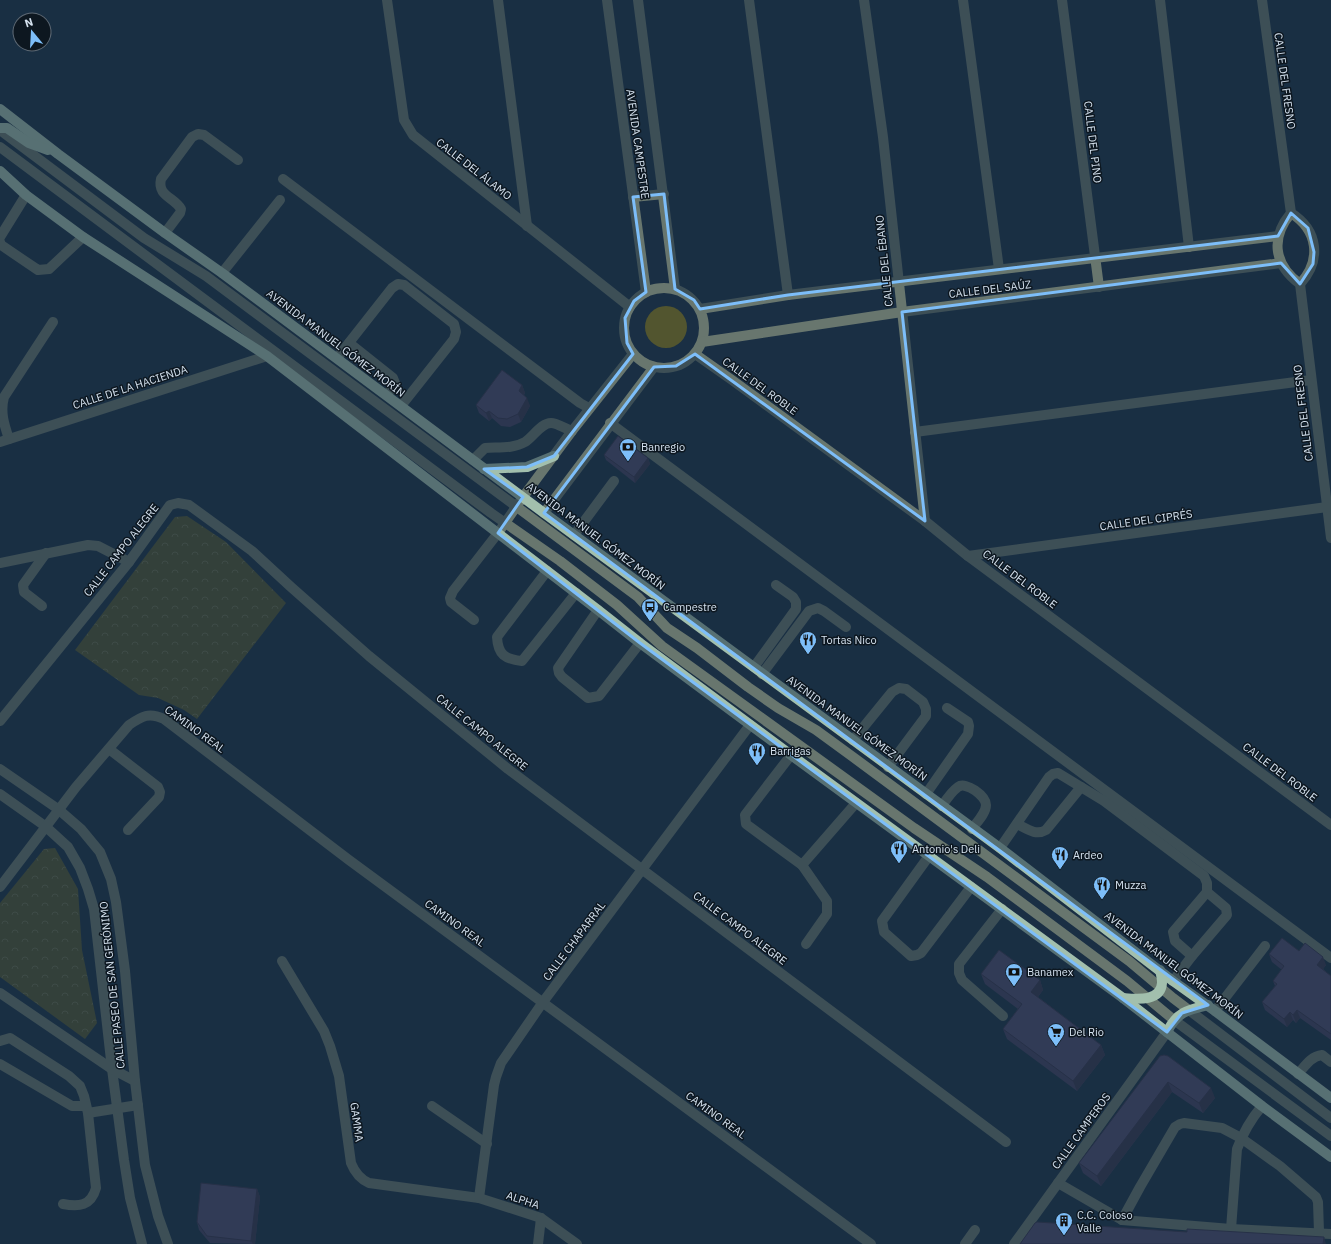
<svg xmlns="http://www.w3.org/2000/svg" width="1331" height="1244" viewBox="0 0 1331 1244" font-family="'IBM Plex Sans',sans-serif">
<defs>
<pattern id="park-crowns" width="20" height="18" patternUnits="userSpaceOnUse"><rect width="20" height="18" fill="#52552f"/><path d="M2 6a3 3 0 1 1 6 0M12 15a3 3 0 1 1 6 0" fill="none" stroke="#6a6d4d"/></pattern>
</defs>
<rect width="100%" height="100%" fill="#1a2f44"/>
<circle fill="#52552f" cx="666" cy="327" r="21"/>
<g fill="url(#park-crowns)">
<polygon points="187,516 226,542 286,603 197,719 184,710 158,698 139,695 75,650 175,517"/>
<polygon points="55,848 78,889 82,950 97,1023 85,1039 0,977 0,903 44,849"/>
</g>
<g fill="none" stroke-linecap="round" stroke-linejoin="round">
<g stroke="#68766e" stroke-width="10">
<polyline points="387,0 404,120 413,135 630,307"/>
<polyline points="498,0 527,226"/>
<polyline points="607,0 646,292"/>
<polyline points="638,0 675,289"/>
<polyline points="749,0 788,295"/>
<polyline points="864,0 883,137 925,521"/>
<polyline points="963,0 999,269"/>
<polyline points="1062,0 1099,287"/>
<polyline points="1160,0 1189,247"/>
<path d="M1262 0 1291 213C1270 238 1274 265 1300 284L1331 538"/>
<polyline points="0,130 144,238 206,276 638,597 667,628 697,648 748,687 778,708 816,730 853,757 1129,961 1173,998 1331,1118"/>
<polyline points="0,147 491,513 560,561 617,605 662,646 914,828 987,877 1127,981 1174,1020 1331,1136"/>
<polyline points="283,179 580,403 589,408"/>
<polyline points="633,197 664,194"/>
<path d="M1291 213C1318 230 1322 260 1300 284"/>
<path d="M165 233 180 213 181 209C174 197 157 196 161 179L192 137 198 134 204 135 238 160"/>
<polyline points="0,237 26,195"/>
<polyline points="0,242 1,245 38,270 49,269 83,237"/>
<polyline points="222,273 280,200"/>
<circle cx="664" cy="328" r="40"/>
<polyline points="700,309 788,295 1278,236"/>
<polyline points="702,342 902,312 1281,263"/>
<polyline points="349,343 393,378 395,383 387,395"/>
<polyline points="695,354 732,380 925,521 968,556 1331,825"/>
<polyline points="337,358 392,288 398,284 404,285 454,324 456,332 454,339 401,406"/>
<polyline points="610,423 1331,958"/>
<polyline points="915,432 1311,380"/>
<path d="M9 439C4 424 0 412 4 397L53 322"/>
<polyline points="0,442 267,356"/>
<path d="M473 460 485 448C498 447 513 449 525 442 533 437 541 423 551 423 557 423 566 429 572 431"/>
<polyline points="544,513 654,367"/>
<polyline points="574,535 614,481"/>
<polyline points="968,556 1327,507"/>
<polyline points="0,563 88,545 98,546 129,562"/>
<path d="M547 571 497 637C498 655 505 659 522 661L576 593"/>
<polyline points="42,606 24,592 23,585 46,553"/>
<polyline points="598,610 558,668 559,673 562,677 588,698 599,696 640,643"/>
<polyline points="474,620 451,602 450,598 453,591 498,533 523,497 572,431 633,354"/>
<polyline points="754,667 796,609 796,602 793,597 776,585"/>
<polyline points="762,674 809,611 818,608 824,611 846,627"/>
<polyline points="0,721 129,562 170,505 178,503 189,505 252,551 291,587 369,656 508,769 1006,1142"/>
<polyline points="853,740 892,692 899,688 906,689 923,702 926,709 926,716 888,767"/>
<polyline points="109,749 158,787 160,792 159,797 128,830"/>
<polyline points="791,755 745,815 746,824 802,865 856,803"/>
<polyline points="0,769 58,809 81,829 100,852 111,879 116,902 125,971 135,1081 145,1165 158,1216 168,1244"/>
<polyline points="1081,787 1104,801 1204,876 1207,883 1207,892 1173,932 1175,941 1192,956"/>
<polyline points="0,794 45,826 68,847 80,868 88,889 94,909 112,1069 124,1160 130,1198 142,1244"/>
<polyline points="926,794 968,734 969,726 968,722 947,708"/>
<path d="M942 806C946 800 951 792 958 787 966 781 986 796 986 805 986 813 977 822 972 829"/>
<path d="M1000 848 1049 777 1053 774 1058 773 1081 787 1046 830C1036 836 1027 829 1017 824"/>
<polyline points="929,856 882,921 884,932 911,956 917,955 921,953 971,887"/>
<polyline points="802,865 827,901 827,914 806,944"/>
<path d="M0 887 76 787 129 725C142 716 149 712 164 719L349 860 871 1244"/>
<polyline points="1002,909 959,964 959,973 962,980 1003,1016"/>
<path d="M282 961 324 1031 330 1046 339 1076 351 1163C355 1173 360 1179 369 1183L479 1198 541 1218 577 1244"/>
<polyline points="1173,981 1192,956 1227,915 1226,908 1207,892"/>
<polyline points="0,993 112,1069 135,1081"/>
<polyline points="1215,1011 1265,946"/>
<path d="M0 1041 10 1038 69 1076 80 1086 84 1096 88 1113 96 1188C91 1206 79 1207 63 1204"/>
<polyline points="0,1064 72,1106 86,1106"/>
<path d="M1298 1074C1305 1066 1311 1056 1322 1055L1331 1062"/>
<polyline points="432,1106 487,1144"/>
<polyline points="88,1113 138,1105"/>
<polyline points="1058,1183 1122,1220 1231,1229 1331,1234"/>
<polyline points="479,1198 494,1085 496,1077 501,1063 543,1002 750,725"/>
<polyline points="1122,1220 1140,1187 1175,1127 1180,1124 1184,1123 1222,1128 1241,1138 1280,1166 1316,1197 1318,1202 1319,1232"/>
<path d="M1231 1229 1237 1149C1243 1133 1251 1119 1262 1106"/>
<polyline points="538,1244 541,1218"/>
<polyline points="965,1244 975,1230"/>
<polyline points="1014,1244 1167,1032"/>
</g>
<g stroke="#a2bfad" stroke-width="10">
<polyline points="0,109 58,154 165,233 222,273 540,510 1000,848 1173,981 1215,1011 1331,1098"/>
<polyline points="0,128 7,128 29,143 48,150"/>
<polyline points="0,171 26,195 83,237 267,356 598,610 640,643 791,755 1123,998 1262,1106 1331,1157"/>
<polyline points="484,469 527,467 554,456"/>
<path d="M1123 998C1136 999 1161 1002 1162 983 1162 979 1161 974 1160 970"/>
<path d="M1167 1032C1177 1012 1187 1010 1208 1005"/>
</g>
</g>
<g fill="#433f5f">
<polygon points="522,385 525,393 524,395 530,406 521,422 510,427 501,426 492,418 489,421 479,413 476,405"/>
<polygon points="604,455 648,458 650,464 635,483 606,460"/>
<polygon points="1299,951 1326,965 1323,969 1331,976 1331,1040 1300,1018 1296,1023 1293,1020 1287,1027 1265,1010 1262,1002 1275,986 1273,981 1282,970 1272,962 1269,954"/>
<polygon points="981,974 1040,980 1043,990 1038,997 1101,1045 1105,1055 1077,1091 1007,1039 1003,1029 1018,1009 985,984"/>
<polygon points="1164,1055 1215,1098 1203,1113 1172,1092 1101,1186 1083,1173 1079,1163"/>
<polygon points="257,1189 260,1197 255,1244 210,1243 199,1230 197,1222"/>
</g>
<g fill="#37334d">
<polygon points="522,385 525,393 521,398 519,391"/>
<polygon points="527,398 530,406 521,422 518,414"/>
<polygon points="489,411 492,418 489,421 486,413"/>
<polygon points="648,458 650,464 635,483 634,477"/>
<polygon points="1323,957 1326,965 1320,973 1317,965"/>
<polygon points="1040,980 1043,990 1034,1002 1031,992"/>
<polygon points="1297,1010 1300,1018 1296,1023 1293,1015"/>
<polygon points="1290,1012 1293,1020 1287,1027 1284,1019"/>
<polygon points="1101,1045 1105,1055 1077,1091 1073,1081"/>
<polygon points="1168,1082 1172,1092 1101,1186 1097,1176"/>
<polygon points="1211,1088 1215,1098 1203,1113 1199,1103"/>
<polygon points="257,1189 260,1197 255,1244 253,1244 251,1241"/>
<polygon points="1324,1237 1326,1244 1323,1244"/>
</g>
<g fill="#4e496e" stroke="#37334d">
<polygon points="502,370 522,385 519,391 527,398 518,414 507,419 498,418 489,411 486,413 476,405"/>
<polygon points="618,436 648,458 634,477 604,455"/>
<polygon points="1282,938 1299,951 1305,943 1323,957 1317,965 1331,976 1331,1034 1297,1010 1293,1015 1290,1012 1284,1019 1262,1002 1277,984 1273,981 1284,966 1269,954"/>
<polygon points="999,950 1040,980 1031,992 1101,1045 1073,1081 1003,1029 1022,1004 981,974"/>
<polygon points="1164,1055 1168,1056 1211,1088 1199,1103 1168,1082 1097,1176 1079,1163 1160,1056"/>
<polygon points="201,1183 257,1189 251,1241 207,1236 197,1222"/>
<polygon points="1037,1222 1187,1232 1187,1229 1324,1237 1323,1244 1020,1244 1035,1223"/>
</g>
<path d="M0 0H1331V1244H0ZM664 194 675 289 694 300 700 309 788 295 1278 236 1291 213 1308 228 1314 252 1313 264 1300 284 1281 263 902 312 925 521 695 354 676 366 654 367 544 513 1208 1005 1182 1013 1167 1032 640 643 498 533 523 497 484 469 527 467 554 456 633 354 627 343 625 318 634 301 646 292 633 197Z" fill="#1a2f44" fill-opacity=".55" fill-rule="evenodd"/>
<path fill="none" stroke="#7dbef9" stroke-width="3" stroke-linejoin="round" d="M664 194 675 289 694 300 700 309 788 295 1278 236 1291 213 1308 228 1314 252 1313 264 1300 284 1281 263 902 312 925 521 695 354 676 366 654 367 544 513 1208 1005 1182 1013 1167 1032 640 643 498 533 523 497 484 469 527 467 554 456 633 354 627 343 625 318 634 301 646 292 633 197Z"/>
<defs>
<symbol id="bank-pin" viewBox="-11 -11 22 30"><path d="M0 17L-7.5 6A9.5 9.5 0 1 1 7.5 6Z" fill="#7dbef9" stroke="#0d1720"/><path d="M-6-4H6V4H-6ZM0-2.3a2.3 2.3 0 1 0 0 4.6a2.3 2.3 0 1 0 0-4.6Z" fill="#111"/></symbol>
<symbol id="bus-pin" viewBox="-11 -11 22 30"><path d="M0 17L-7.5 6A9.5 9.5 0 1 1 7.5 6Z" fill="#7dbef9" stroke="#0d1720"/><path d="M-5-6H5V4H4V6H2V4H-2V6H-4V4H-5ZM-3.5-4V0h7V-4ZM-3.5 1.2v1.5H-2V1.2ZM2 1.2v1.5H3.5V1.2Z" fill="#111"/></symbol>
<symbol id="restaurant-pin" viewBox="-11 -11 22 30"><path d="M0 17L-7.5 6A9.5 9.5 0 1 1 7.5 6Z" fill="#7dbef9" stroke="#0d1720"/><path d="M-5-6h1v4h1v-4h1v4h1v-4h1v5L-1.5 .5V6h-2V.5L-5-1ZM5-6V6H3V1.5H1.5Q1.5-4 5-6Z" fill="#111"/></symbol>
<symbol id="supermarket-pin" viewBox="-11 -11 22 30"><path d="M0 17L-7.5 6A9.5 9.5 0 1 1 7.5 6Z" fill="#7dbef9" stroke="#0d1720"/><path d="M-6-5.5h2.5l.6 2H6L4.5 2H-2.5L-4.4-4H-6ZM-1.5 3.2a1.3 1.3 0 1 0 .1 0ZM3 3.2a1.3 1.3 0 1 0 .1 0Z" fill="#111"/></symbol>
<symbol id="building-pin" viewBox="-11 -11 22 30"><path d="M0 17L-7.5 6A9.5 9.5 0 1 1 7.5 6Z" fill="#7dbef9" stroke="#0d1720"/><path d="M-4-6H4V6H1V3H-1V6H-4ZM-2.5-4.3h1.7v1.8h-1.7ZM.8-4.3h1.7v1.8H.8ZM-2.5-1h1.7V.8h-1.7ZM.8-1h1.7V.8H.8Z" fill="#111"/></symbol>
</defs>
<g fill-rule="evenodd">
<use href="#bank-pin" x="618" y="437" width="20" height="27"/>
<use href="#bus-pin" x="640" y="597" width="20" height="27"/>
<use href="#restaurant-pin" x="798" y="630" width="20" height="27"/>
<use href="#restaurant-pin" x="747" y="741" width="20" height="27"/>
<use href="#restaurant-pin" x="889" y="839" width="20" height="27"/>
<use href="#restaurant-pin" x="1050" y="845" width="20" height="27"/>
<use href="#restaurant-pin" x="1092" y="875" width="20" height="27"/>
<use href="#bank-pin" x="1004" y="962" width="20" height="27"/>
<use href="#supermarket-pin" x="1046" y="1022" width="20" height="27"/>
<use href="#building-pin" x="1054" y="1211" width="20" height="27"/>
</g>
<g text-anchor="middle" stroke-width="3" stroke-linejoin="round" paint-order="stroke">
<g font-size="11" fill="#d5e2ef" stroke="#0d1720">
<text transform="translate(1285 81) rotate(82)" y="4">CALLE DEL FRESNO</text>
<text transform="translate(1093 142) rotate(83)" y="4">CALLE DEL PINO</text>
<text transform="translate(638 144) rotate(82)" y="4">AVENIDA CAMPESTRE</text>
<text transform="translate(474 169) rotate(38)" y="4">CALLE DEL ÁLAMO</text>
<text transform="translate(884 261) rotate(-96)" y="4">CALLE DEL ÉBANO</text>
<text transform="translate(990 289) rotate(-7)" y="4">CALLE DEL SAÚZ</text>
<text transform="translate(336 343) rotate(37)" y="4">AVENIDA MANUEL GÓMEZ MORÍN</text>
<text transform="translate(760 386) rotate(36)" y="4">CALLE DEL ROBLE</text>
<text transform="translate(130 387) rotate(-18)" y="4">CALLE DE LA HACIENDA</text>
<text transform="translate(1303 413) rotate(-97)" y="4">CALLE DEL FRESNO</text>
<text transform="translate(1146 520) rotate(-8)" y="4">CALLE DEL CIPRÉS</text>
<text transform="translate(596 536) rotate(37)" y="4">AVENIDA MANUEL GÓMEZ MORÍN</text>
<text transform="translate(121 550) rotate(-52)" y="4">CALLE CAMPO ALEGRE</text>
<text transform="translate(1020 579) rotate(37)" y="4">CALLE DEL ROBLE</text>
<text transform="translate(857 728) rotate(36)" y="4">AVENIDA MANUEL GÓMEZ MORÍN</text>
<text transform="translate(195 729) rotate(36)" y="4">CAMINO REAL</text>
<text transform="translate(482 732) rotate(39)" y="4">CALLE CAMPO ALEGRE</text>
<text transform="translate(1280 772) rotate(37)" y="4">CALLE DEL ROBLE</text>
<text transform="translate(455 923) rotate(36)" y="4">CAMINO REAL</text>
<text transform="translate(740 928) rotate(37)" y="4">CALLE CAMPO ALEGRE</text>
<text transform="translate(574 941) rotate(-53)" y="4">CALLE CHAPARRAL</text>
<text transform="translate(1174 965) rotate(37)" y="4">AVENIDA MANUEL GÓMEZ MORÍN</text>
<text transform="translate(112 985) rotate(-96)" y="4">CALLE PASEO DE SAN GERÓNIMO</text>
<text transform="translate(716 1115) rotate(36)" y="4">CAMINO REAL</text>
<text transform="translate(357 1122) rotate(82)" y="4">GAMMA</text>
<text transform="translate(1081 1131) rotate(-54)" y="4">CALLE CAMPEROS</text>
<text transform="translate(523 1200) rotate(18)" y="4">ALPHA</text>
</g>
<g font-size="11" fill="#d5e2ef" stroke="#0d1720" text-anchor="start">
<text x="641" y="451">Banregio</text>
<text x="663" y="611">Campestre</text>
<text x="821" y="644">Tortas Nico</text>
<text x="770" y="755">Barrigas</text>
<text x="912" y="853">Antonio's Deli</text>
<text x="1073" y="859">Ardeo</text>
<text x="1115" y="889">Muzza</text>
<text x="1027" y="976">Banamex</text>
<text x="1069" y="1036">Del Rio</text>
<text x="1077" y="1219">C.C. Coloso<tspan x="1077" dy="13">Valle</tspan></text>
</g>
</g>
<g transform="translate(32 32) rotate(342)"><circle r="19" fill="#0d1720" stroke="#5d6873"/>
<path d="M0-3L7 15L0 10L-7 15Z" fill="#7dbef9"/>
<text y="-6" font-size="11" font-weight="bold" text-anchor="middle" fill="#d5e2ef">N</text>
</g>
</svg>
